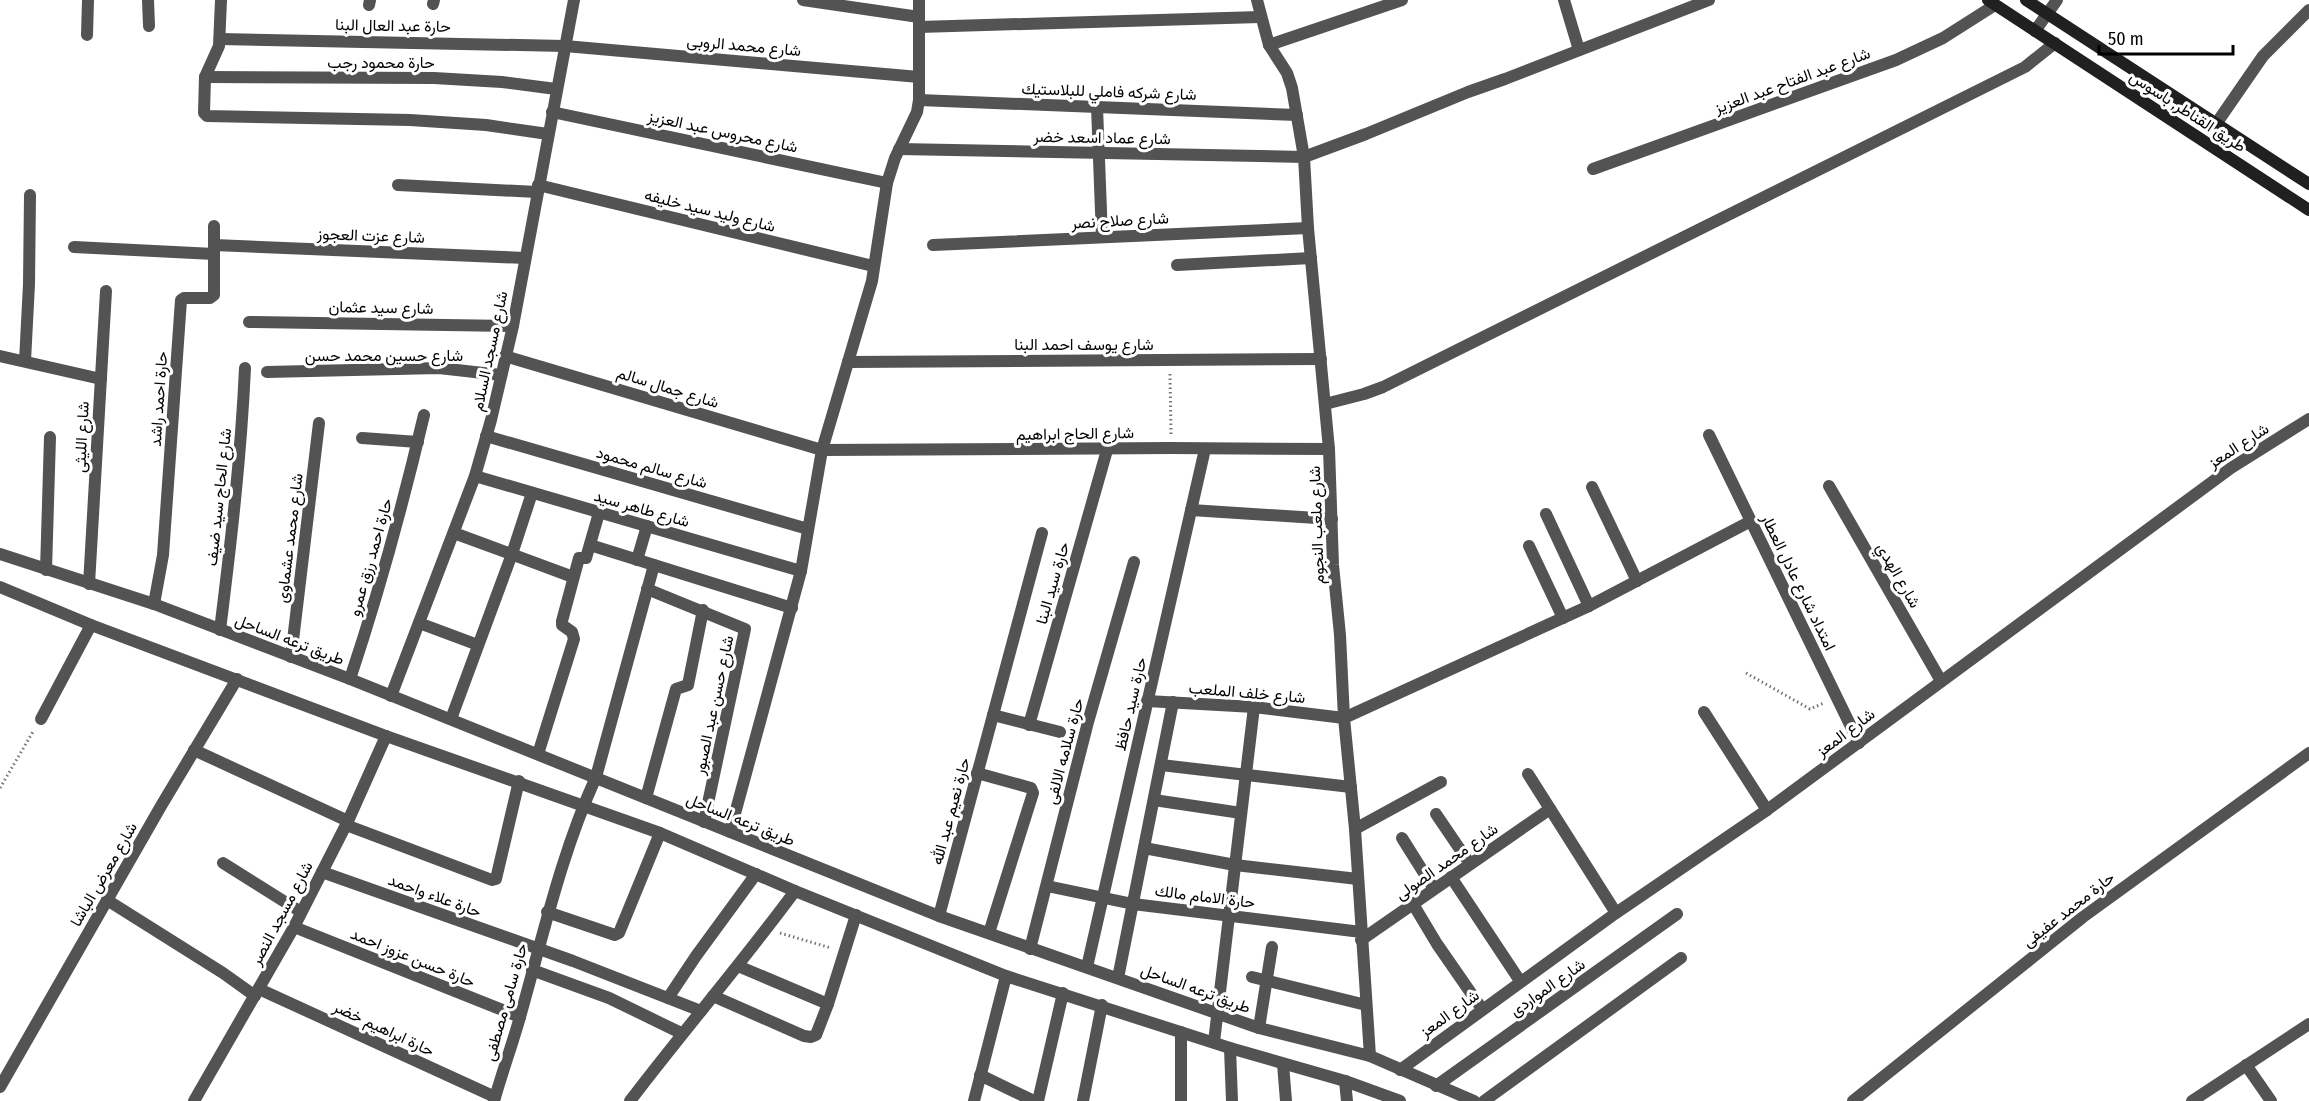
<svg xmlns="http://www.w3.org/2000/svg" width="2309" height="1101" viewBox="0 0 2309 1101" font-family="'Fira Sans Condensed',Vazirmatn,sans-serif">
<rect width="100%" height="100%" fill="#fff"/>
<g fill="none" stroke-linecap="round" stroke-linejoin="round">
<g stroke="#757575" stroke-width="3" stroke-dasharray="1.5 3" stroke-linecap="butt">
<polyline points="1170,374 1171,434"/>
<polyline points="1746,673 1810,709 1824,703"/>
<polyline points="0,788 34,730"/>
<polyline points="780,933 831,948"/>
</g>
<g stroke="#535353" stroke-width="12">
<polyline points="148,0 149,26"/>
<polyline points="221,0 219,46 205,77 204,113 207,116 410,120 486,125 548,134"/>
<polyline points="803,0 919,17"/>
<polyline points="1257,0 1269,45 1287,73 1292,88 1304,157 1308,228 1329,449 1333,565 1340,635 1344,718 1355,829 1370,1056"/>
<polyline points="1564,0 1579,50"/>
<polyline points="433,4 434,0"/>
<polyline points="369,5 370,0"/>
<polyline points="919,27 1260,17"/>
<polyline points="2035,31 2057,0"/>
<polyline points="87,35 88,0"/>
<polyline points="220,39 565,46 919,77"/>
<polyline points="1269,45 1402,0"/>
<polyline points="205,77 434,78 502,82 556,89"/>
<polyline points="919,100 1297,115"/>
<polyline points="1097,107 1102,237"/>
<polyline points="552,112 887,183"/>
<polyline points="2216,124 2263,56 2309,10"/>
<polyline points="899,149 1304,157 1366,134 1468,92 1505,79 1709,0"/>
<polyline points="1593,169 1896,60 1943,38 1995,5"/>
<polyline points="398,185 537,192"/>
<polyline points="538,185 873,266"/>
<polyline points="214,245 525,258"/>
<polyline points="933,245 1308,228"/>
<polyline points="74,247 214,254"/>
<polyline points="1177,265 1311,258"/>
<polyline points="249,322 513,326"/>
<polyline points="0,356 101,379"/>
<polyline points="505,356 822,450 1171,448 1329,449"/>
<polyline points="25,361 29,284 30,195"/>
<polyline points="848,362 1321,359"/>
<polyline points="267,372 439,368 501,375"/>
<polyline points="1325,404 1364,394 1383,387 2025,67 2055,43"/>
<polyline points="1709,435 1859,743"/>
<polyline points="486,436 808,529"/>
<polyline points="362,438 418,442"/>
<polyline points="475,476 801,571"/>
<polyline points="1829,486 1941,681"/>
<polyline points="1592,487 1637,581"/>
<polyline points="1191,510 1332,519"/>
<polyline points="1546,514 1589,606"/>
<polyline points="454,533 573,577"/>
<polyline points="590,545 792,608"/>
<polyline points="1529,546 1563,618"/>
<polyline points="0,554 154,604 350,679 939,916 1259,1028 1370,1056 1474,1101"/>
<polyline points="637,560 647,526"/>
<polyline points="46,570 50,437"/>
<polyline points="89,584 106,291"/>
<polyline points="0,587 91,625 386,736 660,833 795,891 1006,976 1230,1048 1345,1081 1400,1101"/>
<polyline points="647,589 745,629 704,822"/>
<polyline points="154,604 163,555 181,300 184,298 210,298 214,295 214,226"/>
<polyline points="419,623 478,645"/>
<path d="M220 630C231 542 241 456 245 368"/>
<polyline points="291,657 319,423"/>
<path d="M350 679C379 592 403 504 424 415"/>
<polyline points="391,696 475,476 491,420 513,326 574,0"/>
<polyline points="1147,701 1254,707 1344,718 1589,606 1751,521"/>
<polyline points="1704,712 1767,810"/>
<polyline points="993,715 1060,732"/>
<polyline points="41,719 91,625"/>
<polyline points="451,719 512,554 532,493"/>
<polyline points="1029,725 1107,450"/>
<polyline points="194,750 348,821"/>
<polyline points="538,754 574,639 572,632 562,625 562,621 579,558 586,558 599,513"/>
<polyline points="1161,765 1351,787"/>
<polyline points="977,773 1031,788 1033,793 989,933"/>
<polyline points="1528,774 1616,913"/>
<polyline points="646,798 676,689 688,685 703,610"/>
<polyline points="1154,800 1241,813"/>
<polyline points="1436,814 1470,864"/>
<polyline points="346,825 492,880 496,879 519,781"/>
<polyline points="1355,829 1441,782"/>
<polyline points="730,832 801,571 822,450 872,281 887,183 895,158 917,112 919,100 919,0"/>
<polyline points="1402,838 1434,889"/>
<polyline points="1144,848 1235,865 1358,879"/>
<polyline points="223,863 301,912"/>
<polyline points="322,872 573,961 701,1011"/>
<polyline points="1451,877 1520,981"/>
<polyline points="1047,886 1133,904 1361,932"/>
<polyline points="107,900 223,973 255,996"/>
<polyline points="1413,904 1437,944 1482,1009"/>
<polyline points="547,912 615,935 619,933 660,833"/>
<polyline points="939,916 1042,533"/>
<polyline points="294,927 520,1017"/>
<polyline points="1361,940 1550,809"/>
<polyline points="1030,949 1088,722 1134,562"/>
<polyline points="738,966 828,1004"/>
<polyline points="1087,967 1205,449"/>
<polyline points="532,970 609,998 681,1033"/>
<polyline points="1252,977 1366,1005"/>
<polyline points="1118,978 1173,702"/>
<polyline points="259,989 495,1097"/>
<polyline points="713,996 804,1036 811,1037 816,1035 828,1004 856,915"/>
<polyline points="668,998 696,956 756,874"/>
<polyline points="1259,1028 1272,947"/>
<polyline points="1181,1032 1181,1101"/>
<polyline points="1214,1042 1254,707"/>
<polyline points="1230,1048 1232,1101"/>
<polyline points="1283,1064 1286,1101"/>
<polyline points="2246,1065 2271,1101"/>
<polyline points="1400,1070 1616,913 1767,810 2231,468 2309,419"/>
<polyline points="980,1075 1034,1101"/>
<polyline points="1345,1081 1347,1101"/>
<polyline points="1436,1086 1677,914"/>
<polyline points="0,1087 161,806 237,679"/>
<polyline points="194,1101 294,927 348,821 386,736"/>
<path d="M494 1101C502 1073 512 1045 520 1017 543 936 561 854 596 777L654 565"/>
<path d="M630 1101C684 1030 742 963 795 891"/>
<polyline points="974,1101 1006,976"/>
<polyline points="1038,1101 1063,993"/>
<polyline points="1083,1101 1102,1005"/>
<polyline points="1484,1101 1681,958"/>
<polyline points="1853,1101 2083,917 2309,753"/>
<polyline points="2192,1101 2309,1024"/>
</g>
<g stroke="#202020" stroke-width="12">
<polyline points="1988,0 2309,210"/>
<polyline points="2026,0 2309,184"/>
</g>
</g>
<g text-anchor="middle" stroke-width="6" stroke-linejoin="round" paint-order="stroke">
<g font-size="16" fill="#000" stroke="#fff">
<text transform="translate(393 25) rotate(1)" y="6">حارة عبد العال البنا</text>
<text transform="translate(744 45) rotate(5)" y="6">شارع محمد الروبى</text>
<text x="381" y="68">حارة محمود رجب</text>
<text transform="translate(1792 80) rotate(-20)" y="6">شارع عبد الفتاح عبد العزيز</text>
<text transform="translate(1109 91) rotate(2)" y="6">شارع شركه فاملي للبلاستيك</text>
<text transform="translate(2188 111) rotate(33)" y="6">طريق القناطر, باسوس</text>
<text transform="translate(723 131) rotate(12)" y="6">شارع محروس عبد العزيز</text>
<text transform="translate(1102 137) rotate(1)" y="6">شارع عماد اسعد خضر</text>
<text transform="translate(710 210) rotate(14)" y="6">شارع وليد سيد خليفه</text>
<text transform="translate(1120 220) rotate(-3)" y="6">شارع صلاح نصر</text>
<text transform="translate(371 235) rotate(2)" y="6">شارع عزت العجوز</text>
<text transform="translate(381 307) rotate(1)" y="6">شارع سيد عثمان</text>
<text x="1084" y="350">شارع يوسف احمد البنا</text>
<text transform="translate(489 351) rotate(-78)" y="6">شارع مسجد السلام</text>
<text x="384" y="361">شارع حسين محمد حسن</text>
<text transform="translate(668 387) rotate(17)" y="6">شارع جمال سالم</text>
<text transform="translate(158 399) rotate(-86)" y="6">حارة احمد راشد</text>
<text transform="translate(1075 433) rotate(-1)" y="6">شارع الحاج ابراهيم</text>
<text transform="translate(81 437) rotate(-87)" y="6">شارع الليثى</text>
<text transform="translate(2238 445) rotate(-33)" y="6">شارع المعز</text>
<text transform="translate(652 467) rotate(16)" y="6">شارع سالم محمود</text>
<text transform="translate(218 497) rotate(-84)" y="6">شارع الحاج سيد ضيف</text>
<text transform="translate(642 508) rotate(16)" y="6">شارع طاهر سيد</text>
<text transform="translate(1316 525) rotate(-92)" y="6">شارع ملعب النجوم</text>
<text transform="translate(289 538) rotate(-83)" y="6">شارع محمد عشماوى</text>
<text transform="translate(370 557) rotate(-74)" y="6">حارة احمد رزق عمرو</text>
<text transform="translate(1899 575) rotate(60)" y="6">شارع الهدي</text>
<text transform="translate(1799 582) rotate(64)" y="6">امتداد شارع عادل العطار</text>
<text transform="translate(1052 583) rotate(-74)" y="6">حارة سيد البنا</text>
<text transform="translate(290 639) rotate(21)" y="6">طريق ترعه الساحل</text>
<text transform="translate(1247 692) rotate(5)" y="6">شارع خلف الملعب</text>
<text transform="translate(1130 704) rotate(-77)" y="6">حارة سيد حافظ</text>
<text transform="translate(713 705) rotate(-78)" y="6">شارع حسن عبد الصبور</text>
<text transform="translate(1845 732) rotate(-37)" y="6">شارع المعز</text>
<text transform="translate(1064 751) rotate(-75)" y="6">حارة سلامه الالفى</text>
<text transform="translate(950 811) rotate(-75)" y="6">حارة نعيم عبد الله</text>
<text transform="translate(741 819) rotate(22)" y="6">طريق ترعه الساحل</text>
<text transform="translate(1446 861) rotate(-35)" y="6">شارع محمد الصولى</text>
<text transform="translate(103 874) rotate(-60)" y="6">شارع معرض الباشا</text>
<text transform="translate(435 895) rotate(20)" y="6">حارة علاء واحمد</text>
<text transform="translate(1205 896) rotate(7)" y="6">حارة الامام مالك</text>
<text transform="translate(2068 909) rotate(-38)" y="6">حارة محمد عفيفى</text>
<text transform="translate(281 913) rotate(-62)" y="6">شارع مسجد النصر</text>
<text transform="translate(413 957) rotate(22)" y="6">حارة حسن عزوز احمد</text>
<text transform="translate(1547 987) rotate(-35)" y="6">شارع المواردى</text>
<text transform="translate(1196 988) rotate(20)" y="6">طريق ترعه الساحل</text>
<text transform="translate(505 1002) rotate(-74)" y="6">حارة سامى مصطفى</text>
<text transform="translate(1449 1013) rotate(-36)" y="6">شارع المعز</text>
<text transform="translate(384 1028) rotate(25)" y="6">حارة ابراهيم خضر</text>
</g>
</g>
<path d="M2099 45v9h134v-9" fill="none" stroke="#000000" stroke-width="3"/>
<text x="2108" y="45" font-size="18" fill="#000000" stroke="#ffffff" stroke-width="4.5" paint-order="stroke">50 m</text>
</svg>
